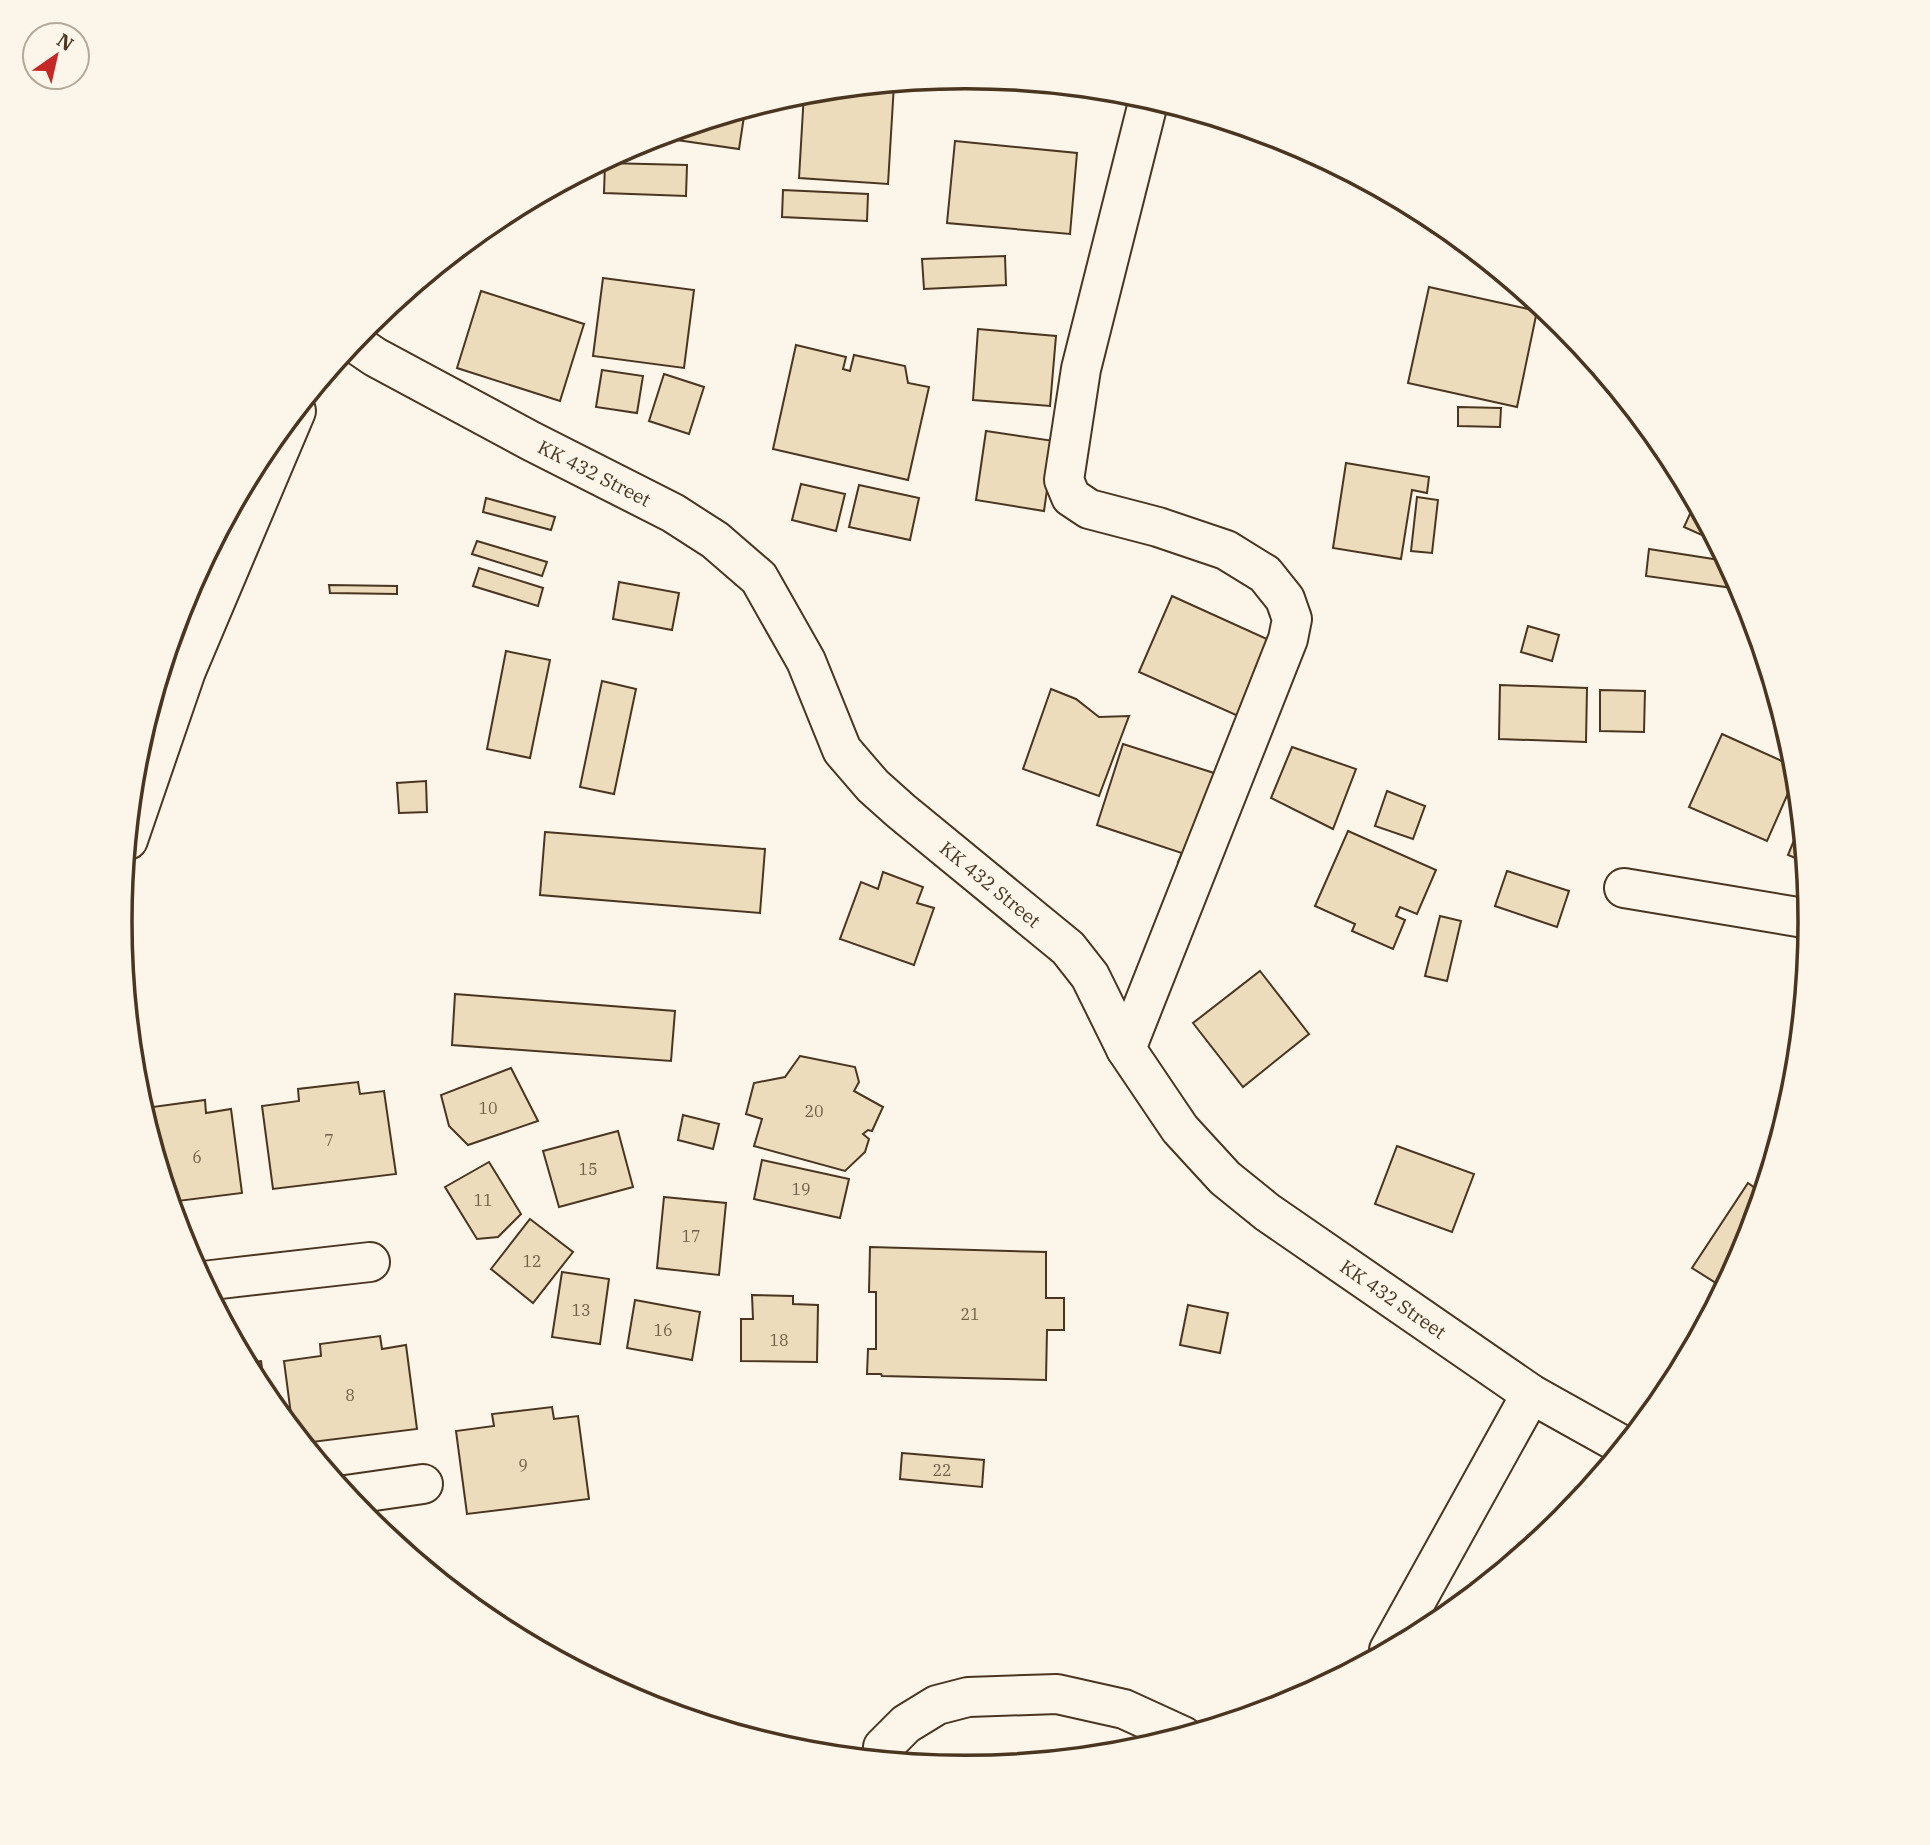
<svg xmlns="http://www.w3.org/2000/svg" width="1930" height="1845" viewBox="0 0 1930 1845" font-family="'IBM Plex Serif',serif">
<rect width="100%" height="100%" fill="#fbf6e9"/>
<g fill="#ecdcbc" stroke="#4a3520" stroke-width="2">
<polygon points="894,84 888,184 799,178 804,93"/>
<polygon points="745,110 739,149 656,137"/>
<polygon points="955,141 1077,153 1070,234 947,223"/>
<polygon points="605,163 687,165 686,196 604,193"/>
<polygon points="783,190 868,194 867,221 782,217"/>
<polygon points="1005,256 1006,285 924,289 922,259"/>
<polygon points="603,278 694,290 684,368 593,356"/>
<polygon points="1429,287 1537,311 1517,407 1408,383"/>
<polygon points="481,291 584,324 560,401 457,368"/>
<polygon points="978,329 1056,336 1050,406 973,400"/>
<polygon points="796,345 846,357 843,369 850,371 854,355 905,366 908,383 929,387 908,480 773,449"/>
<polygon points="602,370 643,376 637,413 596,407"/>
<polygon points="664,374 704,387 689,434 649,421"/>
<polygon points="1458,407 1501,408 1500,427 1458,426"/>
<polygon points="986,431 1054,441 1044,511 976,500"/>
<polygon points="1346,463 1429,477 1427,493 1412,490 1401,559 1333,548"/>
<polygon points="801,484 845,494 836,531 792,520"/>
<polygon points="859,485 919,498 910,540 849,527"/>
<polygon points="1417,497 1438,500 1432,553 1411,551"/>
<polygon points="486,498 555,517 551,530 483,512"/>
<polygon points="1695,503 1715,541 1684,527"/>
<polygon points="477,541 547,562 542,576 472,554"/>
<polygon points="1649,549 1726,561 1734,577 1733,588 1646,576"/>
<polygon points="479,568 543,588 538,606 473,586"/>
<polygon points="619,582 679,593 672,630 613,619"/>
<polygon points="329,585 397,586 397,594 330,593"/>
<polygon points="1172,596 1278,644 1245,719 1139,672"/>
<polygon points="1528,626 1559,635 1552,661 1521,652"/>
<polygon points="506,651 550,660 530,758 487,749"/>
<polygon points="602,681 636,689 614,794 580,787"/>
<polygon points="1500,685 1587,688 1586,742 1499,739"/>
<polygon points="1051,689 1076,699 1099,717 1129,716 1099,796 1023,769"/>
<polygon points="1600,690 1645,691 1644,732 1600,731"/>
<polygon points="1722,734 1795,767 1796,775 1767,841 1689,807"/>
<polygon points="1123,744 1214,773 1198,822 1193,866 1178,862 1182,853 1097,825"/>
<polygon points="1292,747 1356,769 1333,829 1271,798"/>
<polygon points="426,781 427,812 399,813 397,783"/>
<polygon points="1387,791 1425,806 1413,839 1375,826"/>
<polygon points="1801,823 1805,862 1788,855"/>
<polygon points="1348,831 1436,870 1417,914 1400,907 1396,916 1405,920 1393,949 1352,931 1355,924 1315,906"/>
<polygon points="545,832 765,849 760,913 540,895"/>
<polygon points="1507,871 1569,891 1557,927 1495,906"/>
<polygon points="883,872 923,887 917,903 934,908 914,965 840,939 861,882 878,889"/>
<polygon points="1440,916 1461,921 1447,981 1425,976"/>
<polygon points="1260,971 1309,1034 1243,1087 1193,1023"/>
<polygon points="455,994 675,1011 671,1061 452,1045"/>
<polygon points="800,1056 855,1067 859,1082 854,1091 883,1107 872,1131 868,1130 863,1134 869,1139 865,1152 845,1171 754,1146 762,1119 746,1114 754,1083 785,1077"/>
<polygon points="511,1068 538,1121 468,1145 449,1126 441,1095"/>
<polygon points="358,1082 360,1094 384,1091 396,1174 273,1189 262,1106 299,1101 298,1089"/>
<polygon points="205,1100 206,1113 231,1109 242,1193 170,1202 146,1120 145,1108"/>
<polygon points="683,1115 719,1124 713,1149 678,1140"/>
<polygon points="618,1131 633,1187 559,1207 543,1151"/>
<polygon points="1397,1146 1474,1174 1452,1232 1375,1204"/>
<polygon points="762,1160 849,1179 840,1218 754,1199"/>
<polygon points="489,1162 521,1214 498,1237 477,1239 445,1187"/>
<polygon points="1748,1183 1762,1193 1746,1246 1724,1288 1692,1268"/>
<polygon points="664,1197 726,1203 719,1275 657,1268"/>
<polygon points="530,1219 573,1252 533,1303 491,1269"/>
<polygon points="870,1247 1046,1252 1046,1298 1064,1298 1064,1330 1047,1330 1046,1380 882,1376 881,1374 867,1374 868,1349 876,1349 876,1292 869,1292"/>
<polygon points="562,1272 609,1279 600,1344 552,1337"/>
<polygon points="752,1295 793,1296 793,1304 818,1305 817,1362 741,1361 741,1319 753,1319"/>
<polygon points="635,1300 700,1312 692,1360 627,1348"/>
<polygon points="1188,1305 1228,1313 1220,1353 1180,1345"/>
<polygon points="380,1336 382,1349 406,1345 417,1429 304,1443 293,1430 284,1361 321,1356 320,1344"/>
<polygon points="261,1361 266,1397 246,1363"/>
<polygon points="552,1407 554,1419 578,1416 589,1499 467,1514 456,1431 494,1426 492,1414"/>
<polygon points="902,1453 984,1460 982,1487 900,1479"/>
</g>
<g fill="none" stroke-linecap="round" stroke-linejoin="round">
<defs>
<g id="minor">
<path id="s1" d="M353 342 375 357 531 441 673 513 715 540 759 578 806 661 842 750 873 786 901 811 1068 948 1090 976 1126 1049 1180 1129 1225 1178 1267 1212 1531 1394 1624 1446"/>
<polyline points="128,840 186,671 296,411"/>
<polyline points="1624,888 1810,919"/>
<polyline points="1126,1049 1288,639 1292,619 1285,599 1265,574 1226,550 1158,527 1089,509 1071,497 1064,480 1081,369 1149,99"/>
<polyline points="203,1281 370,1262"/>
<polyline points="346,1495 423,1484"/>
<polyline points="1389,1650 1531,1394"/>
<polyline points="882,1760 883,1747 906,1724 937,1705 968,1697 1057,1694 1124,1709 1183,1736"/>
</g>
</defs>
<use href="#minor" stroke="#4a3520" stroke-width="42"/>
<use href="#minor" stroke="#fbf6e9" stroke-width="38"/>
</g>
<g text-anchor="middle" stroke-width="5" stroke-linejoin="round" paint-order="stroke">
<g font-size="16" fill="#725f47">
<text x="488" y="1114">10</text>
<text x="814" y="1117">20</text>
<text x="329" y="1146">7</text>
<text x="197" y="1163">6</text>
<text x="588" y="1175">15</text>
<text x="801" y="1195">19</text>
<text x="483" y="1206">11</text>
<text x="691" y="1242">17</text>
<text x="532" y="1267">12</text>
<text x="581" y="1316">13</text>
<text x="970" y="1320">21</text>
<text x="663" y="1336">16</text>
<text x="779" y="1346">18</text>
<text x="350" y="1401">8</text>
<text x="523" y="1471">9</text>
<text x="942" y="1476">22</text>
</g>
<g font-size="19" fill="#4a3520" stroke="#fbf6e9">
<text dy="7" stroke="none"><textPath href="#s1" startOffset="275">KK 432 Street</textPath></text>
<text dy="7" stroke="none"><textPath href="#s1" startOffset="863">KK 432 Street</textPath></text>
<text dy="7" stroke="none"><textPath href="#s1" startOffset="1451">KK 432 Street</textPath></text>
</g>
</g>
<path d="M0 0H1930V1845H0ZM132 922a833 833 0 1 1 1666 0a833 833 0 1 1-1666 0Z" fill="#fbf6e9" fill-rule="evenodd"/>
<path fill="none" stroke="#4a3520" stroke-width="3.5" d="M132 922a833 833 0 1 1 1666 0a833 833 0 1 1-1666 0Z"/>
<g transform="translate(56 56) rotate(34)"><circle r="33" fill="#fbf6e9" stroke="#b4a999" stroke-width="2"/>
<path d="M0-5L12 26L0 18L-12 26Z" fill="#c62828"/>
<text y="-10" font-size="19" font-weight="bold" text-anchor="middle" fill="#4a3520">N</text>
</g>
</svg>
